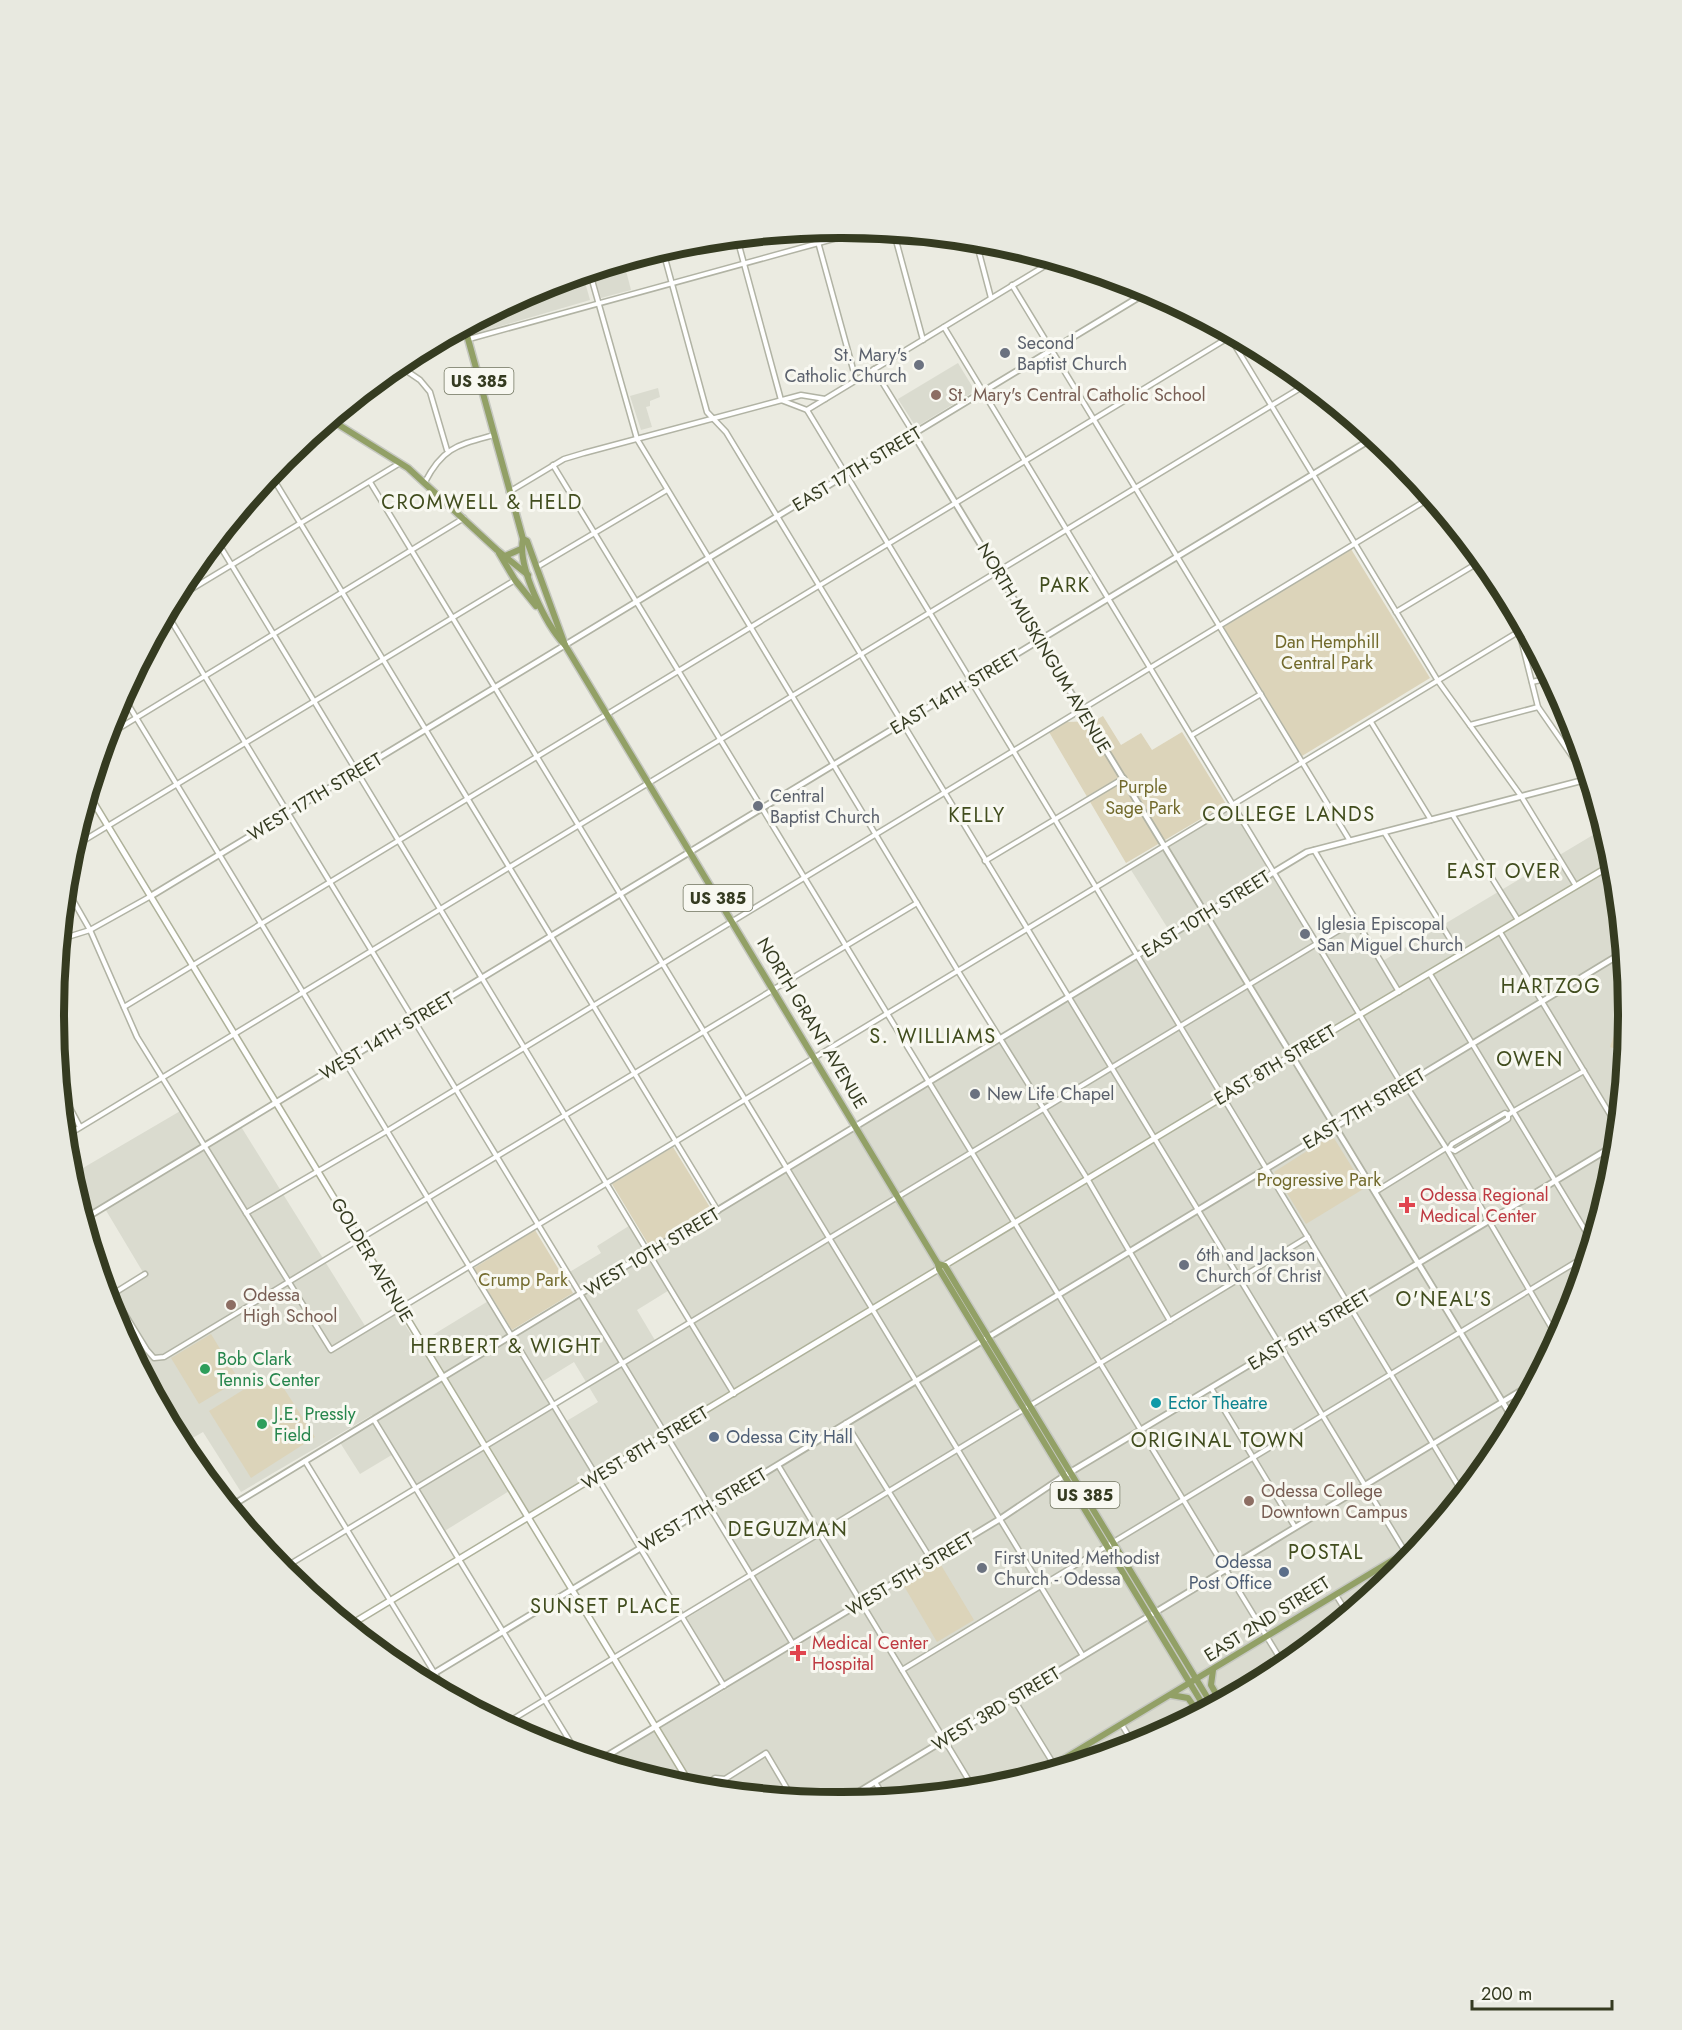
<svg xmlns="http://www.w3.org/2000/svg" width="1682" height="2030" viewBox="0 0 1682 2030" font-family="Jost,sans-serif">
<rect width="100%" height="100%" fill="#ebebe1"/>
<g fill="#dadbcf" fill-rule="evenodd">
<polygon points="624,263 631,290 601,298 593,272"/>
<polygon points="583,275 590,300 477,333 474,323 540,288"/>
<polygon points="958,363 975,391 916,427 898,399"/>
<polygon points="658,388 660,397 650,401 650,406 646,407 652,427 641,430 630,396"/>
<path d="M1234 805 1317 942 1356 920 1381 962 1603 829 1613 862 1628 1015 1613 1169 1568 1316 1495 1453 1397 1572 1278 1670 1142 1742 994 1787 841 1802 694 1788 659 1729 728 1688 687 1618 752 1578 666 1436 529 1519 511 1490 443 1532 395 1453 360 1474 339 1441 374 1419 372 1415 241 1492 203 1432 182 1444 114 1316 108 1297 144 1274 104 1207 84 1219 71 1175 182 1110 205 1146 240 1125 367 1329 398 1313 417 1344 405 1352 490 1300 512 1336 581 1295 568 1273 601 1253 597 1246 632 1224 650 1253 1172 935 1131 870 1165 846ZM671 1289 691 1321 656 1342 637 1310ZM574 1362 598 1402 565 1422 540 1383Z"/>
<polygon points="655,1727 692,1787 600,1760"/>
<polygon points="565,1734 577,1753 548,1745"/>
</g>
<g fill="#dcd4ba">
<polygon points="1351,549 1430,678 1302,756 1223,627"/>
<polygon points="1103,716 1121,745 1141,733 1152,750 1182,732 1226,804 1126,863 1049,732 1067,722 1094,721"/>
<polygon points="1620,1025 1626,1034 1624,1058 1619,1050 1610,1047 1617,1027"/>
<polygon points="1332,1135 1365,1188 1306,1224 1274,1172"/>
<polygon points="673,1147 711,1209 650,1247 612,1184"/>
<polygon points="535,1230 573,1293 512,1330 474,1268"/>
<polygon points="211,1334 239,1380 199,1404 171,1358"/>
<polygon points="263,1384 283,1387 315,1437 251,1478 209,1411 243,1390"/>
<polygon points="938,1560 974,1620 937,1642 901,1581"/>
</g>
<g fill="none" stroke-linecap="round" stroke-linejoin="round">
<defs>
<g id="minor">
<polyline points="815,231 856,380"/>
<polyline points="894,233 923,340"/>
<polyline points="737,238 781,400"/>
<polyline points="976,241 991,298"/>
<polyline points="663,251 707,412 726,432 1409,1558"/>
<polyline points="590,273 637,439 958,971 1088,1180 1170,1321"/>
<polyline points="1012,285 1350,841"/>
<polyline points="944,327 1398,1078 1405,1084 1448,1151 1557,1337"/>
<polyline points="1228,334 1438,681 1521,796 1576,886"/>
<polyline points="469,339 866,230"/>
<polyline points="398,365 420,380 430,392 447,450"/>
<polyline points="874,369 914,434"/>
<polyline points="781,400 807,410 1462,1492"/>
<polyline points="807,410 1053,261"/>
<polyline points="553,465 1284,1665"/>
<polyline points="271,475 718,1211"/>
<polyline points="370,482 1083,1656"/>
<path d="M425 482C443 447 458 445 494 435"/>
<polyline points="509,492 564,459 584,453 801,395 825,399"/>
<polyline points="217,541 734,1394"/>
<polyline points="537,567 667,490"/>
<polyline points="175,599 400,463"/>
<polyline points="1396,612 1481,561"/>
<polyline points="167,614 793,1644"/>
<polyline points="1519,631 1538,707 1588,779"/>
<polyline points="1532,682 1549,678"/>
<polyline points="123,696 724,1686"/>
<polyline points="1371,722 1431,820"/>
<polyline points="1470,725 1538,707"/>
<polyline points="108,735 464,518"/>
<polyline points="1192,735 1261,694"/>
<polyline points="1452,814 1518,920"/>
<polyline points="1384,832 1460,955"/>
<polyline points="73,847 515,580"/>
<polyline points="1314,850 1399,992"/>
<polyline points="985,861 1124,778"/>
<polyline points="66,888 90,930 137,1037 331,1350 1523,629"/>
<polyline points="1500,932 1617,1126"/>
<polyline points="61,939 90,930 151,896"/>
<polyline points="1430,974 1591,1240"/>
<polyline points="124,1007 1231,336"/>
<polyline points="62,1093 80,1127"/>
<polyline points="66,1136 1307,384"/>
<polyline points="1451,1149 1455,1151 1508,1119 1508,1115 1514,1111 1584,1071"/>
<polyline points="1448,1150 1452,1144 1505,1113 1508,1115"/>
<polyline points="1375,1192 1446,1148"/>
<polyline points="246,1213 387,1131 1430,498"/>
<polyline points="102,1277 147,1350 154,1358 164,1357 917,903"/>
<polyline points="108,1297 145,1274"/>
<polyline points="1211,1388 1295,1527"/>
<polyline points="374,1420 577,1753"/>
<polyline points="846,1423 932,1561"/>
<polyline points="305,1461 446,1692"/>
<polyline points="778,1465 974,1789"/>
<polyline points="237,1503 262,1544"/>
<polyline points="282,1569 1356,920"/>
<polyline points="1336,1595 1347,1613"/>
<polyline points="902,1670 1586,1256"/>
<polyline points="1013,1698 1056,1768"/>
<polyline points="505,1724 1308,1237"/>
<polyline points="1122,1725 1134,1745"/>
<polyline points="875,1782 885,1798"/>
<polyline points="699,1788 715,1778 725,1779 766,1753 792,1797"/>
</g>
<g id="tertiary">
<polyline points="914,435 1513,1419"/>
<polyline points="151,896 1149,291"/>
<polyline points="84,1219 1373,438"/>
<polyline points="231,1506 1307,852 1588,779"/>
<polyline points="423,1680 1622,953"/>
<polyline points="600,1760 1000,1519 1064,1476 1615,1145"/>
<polyline points="842,1802 1532,1384"/>
</g>
<g id="secondary">
<polyline points="89,795 692,1787"/>
<polyline points="350,1625 1337,1028 1613,864"/>
</g>
<g id="primary">
<polyline points="465,328 523,539 527,541 565,645"/>
<polyline points="331,420 408,468 497,550 528,575"/>
<path d="M523 539C517 567 546 625 565 645L938 1264 939 1269 1205 1708"/>
<polyline points="499,553 515,580 536,606"/>
<polyline points="505,556 521,549"/>
<polyline points="938,1264 945,1266 957,1286 1212,1705"/>
<polyline points="1213,1670 1211,1685 1220,1701"/>
<polyline points="1171,1695 1188,1698 1198,1712"/>
<polyline points="1042,1772 1421,1543"/>
</g>
</defs>
<use href="#minor" stroke="#b1b3a4" stroke-width="7"/>
<use href="#tertiary" stroke="#b1b3a4" stroke-width="8"/>
<use href="#secondary" stroke="#aeb19a" stroke-width="8"/>
<use href="#primary" stroke="#c6c8c1" stroke-width="9"/>
<use href="#minor" stroke="#fff" stroke-width="4"/>
<use href="#tertiary" stroke="#fff" stroke-width="4.5"/>
<use href="#secondary" stroke="#fff" stroke-width="5"/>
<use href="#primary" stroke="#92a066" stroke-width="6"/>
</g>
<g fill="#6b7280" stroke="#f8f8f1" stroke-width="2">
<circle cx="1005" cy="353" r="6"/>
<circle cx="919" cy="365" r="6"/>
<circle cx="758" cy="806" r="6"/>
<circle cx="1305" cy="934" r="6"/>
<circle cx="975" cy="1094" r="6"/>
<circle cx="1184" cy="1265" r="6"/>
<circle cx="982" cy="1568" r="6"/>
</g>
<g fill="#8d6e63" stroke="#f8f8f1" stroke-width="2">
<circle cx="936" cy="395" r="6"/>
<circle cx="231" cy="1305" r="6"/>
<circle cx="1249" cy="1501" r="6"/>
</g>
<g fill="#e0444e" stroke="#f8f8f1" stroke-width="2">
<path d="M1404 1196h6v6h6v6h-6v6h-6v-6h-6v-6h6z"/>
<path d="M795 1644h6v6h6v6h-6v6h-6v-6h-6v-6h6z"/>
</g>
<g fill="#2e9e5b" stroke="#f8f8f1" stroke-width="2">
<circle cx="205" cy="1369" r="6"/>
<circle cx="262" cy="1424" r="6"/>
</g>
<circle fill="#0f9aa8" stroke="#f8f8f1" stroke-width="2" cx="1156" cy="1403" r="6"/>
<g fill="#5c6f8a" stroke="#f8f8f1" stroke-width="2">
<circle cx="714" cy="1437" r="6"/>
<circle cx="1284" cy="1572" r="6"/>
</g>
<g text-anchor="middle" stroke-width="6" stroke-linejoin="round" paint-order="stroke">
<g fill="#f8f8f1" stroke="#70745f" stroke-width="1.5">
<rect x="444.5" y="368" width="69" height="26" rx="4.5"/>
<rect x="683.5" y="885" width="69" height="26" rx="4.5"/>
<rect x="1050.5" y="1482" width="69" height="26" rx="4.5"/>
</g>
<g font-size="16" font-weight="bold" fill="#353b21">
<text x="479" y="387">US 385</text>
<text x="718" y="904">US 385</text>
<text x="1085" y="1501">US 385</text>
</g>
<g font-size="18" fill="#5b616d" stroke="#f8f8f1" text-anchor="start">
<text x="1017" y="349">Second<tspan x="1017" dy="21">Baptist Church</tspan></text>
<text x="907" y="361" text-anchor="end">St. Mary's<tspan x="907" dy="21">Catholic Church</tspan></text>
<text x="770" y="802">Central<tspan x="770" dy="21">Baptist Church</tspan></text>
<text x="1317" y="930">Iglesia Episcopal<tspan x="1317" dy="21">San Miguel Church</tspan></text>
<text x="987" y="1100">New Life Chapel</text>
<text x="1196" y="1261">6th and Jackson<tspan x="1196" dy="21">Church of Christ</tspan></text>
<text x="994" y="1564">First United Methodist<tspan x="994" dy="21">Church - Odessa</tspan></text>
</g>
<g font-size="18" fill="#785e54" stroke="#f8f8f1" text-anchor="start">
<text x="948" y="401">St. Mary's Central Catholic School</text>
<text x="243" y="1301">Odessa<tspan x="243" dy="21">High School</tspan></text>
<text x="1261" y="1497">Odessa College<tspan x="1261" dy="21">Downtown Campus</tspan></text>
</g>
<g font-size="18" fill="#353b21" stroke="#f8f8f1">
<text transform="translate(857 469) rotate(-31)" y="6">EAST 17TH STREET</text>
<text transform="translate(1044 648) rotate(59)" y="6">NORTH MUSKINGUM AVENUE</text>
<text transform="translate(955 692) rotate(-31)" y="6">EAST 14TH STREET</text>
<text transform="translate(315 797) rotate(-31)" y="6">WEST 17TH STREET</text>
<text transform="translate(1206 914) rotate(-32)" y="6">EAST 10TH STREET</text>
<text transform="translate(812 1023) rotate(59)" y="6">NORTH GRANT AVENUE</text>
<text transform="translate(387 1036) rotate(-31)" y="6">WEST 14TH STREET</text>
<text transform="translate(1275 1065) rotate(-31)" y="6">EAST 8TH STREET</text>
<text transform="translate(1364 1109) rotate(-31)" y="6">EAST 7TH STREET</text>
<text transform="translate(652 1252) rotate(-31)" y="6">WEST 10TH STREET</text>
<text transform="translate(372 1260) rotate(59)" y="6">GOLDER AVENUE</text>
<text transform="translate(1309 1330) rotate(-31)" y="6">EAST 5TH STREET</text>
<text transform="translate(645 1448) rotate(-31)" y="6">WEST 8TH STREET</text>
<text transform="translate(703 1510) rotate(-31)" y="6">WEST 7TH STREET</text>
<text transform="translate(910 1574) rotate(-31)" y="6">WEST 5TH STREET</text>
<text transform="translate(1267 1619) rotate(-32)" y="6">EAST 2ND STREET</text>
<text transform="translate(996 1709) rotate(-31)" y="6">WEST 3RD STREET</text>
</g>
<g font-size="18" fill="#726a2c" stroke="#f8f8f1">
<text x="1327" y="648">Dan Hemphill<tspan x="1327" dy="21">Central Park</tspan></text>
<text x="1143" y="793">Purple<tspan x="1143" dy="21">Sage Park</tspan></text>
<text x="1319" y="1186">Progressive Park</text>
<text x="523" y="1286">Crump Park</text>
</g>
<g font-size="18" fill="#be3a42" stroke="#f8f8f1" text-anchor="start">
<text x="1420" y="1201">Odessa Regional<tspan x="1420" dy="21">Medical Center</tspan></text>
<text x="812" y="1649">Medical Center<tspan x="812" dy="21">Hospital</tspan></text>
</g>
<g font-size="18" fill="#27864d" stroke="#f8f8f1" text-anchor="start">
<text x="217" y="1365">Bob Clark<tspan x="217" dy="21">Tennis Center</tspan></text>
<text x="274" y="1420">J.E. Pressly<tspan x="274" dy="21">Field</tspan></text>
</g>
<g font-size="18" fill="#0d838f" stroke="#f8f8f1" text-anchor="start">
<text x="1168" y="1409">Ector Theatre</text>
</g>
<g font-size="18" fill="#4e5e75" stroke="#f8f8f1" text-anchor="start">
<text x="726" y="1443">Odessa City Hall</text>
<text x="1272" y="1568" text-anchor="end">Odessa<tspan x="1272" dy="21">Post Office</tspan></text>
</g>
<g font-size="20" letter-spacing="1.5" fill="#414d1e" stroke="#f8f8f1">
<text x="482" y="509">CROMWELL &amp; HELD</text>
<text x="1065" y="592">PARK</text>
<text x="1289" y="821">COLLEGE LANDS</text>
<text x="977" y="822">KELLY</text>
<text x="1504" y="878">EAST OVER</text>
<text x="1551" y="993">HARTZOG</text>
<text x="933" y="1043">S. WILLIAMS</text>
<text x="1530" y="1066">OWEN</text>
<text x="1444" y="1306">O'NEAL'S</text>
<text x="506" y="1353">HERBERT &amp; WIGHT</text>
<text x="1218" y="1447">ORIGINAL TOWN</text>
<text x="788" y="1536">DEGUZMAN</text>
<text x="1326" y="1559">POSTAL</text>
<text x="606" y="1613">SUNSET PLACE</text>
</g>
</g>
<path d="M0 0H1682V2030H0ZM840 238H842A776 776 0 0 1 1618 1014V1016A776 776 0 0 1 842 1792H840A776 776 0 0 1 64 1016V1014A776 776 0 0 1 840 238Z" fill="#e8e9e0" fill-rule="evenodd"/>
<path fill="none" stroke="#353b21" stroke-width="8" d="M840 238H842A776 776 0 0 1 1618 1014V1016A776 776 0 0 1 842 1792H840A776 776 0 0 1 64 1016V1014A776 776 0 0 1 840 238Z"/>
<path d="M1472 2000v9h140v-9" fill="none" stroke="#353b21" stroke-width="3"/>
<text x="1481" y="2000" font-size="18" fill="#353b21" stroke="#f8f8f1" stroke-width="4.5" paint-order="stroke">200 m</text>
</svg>
